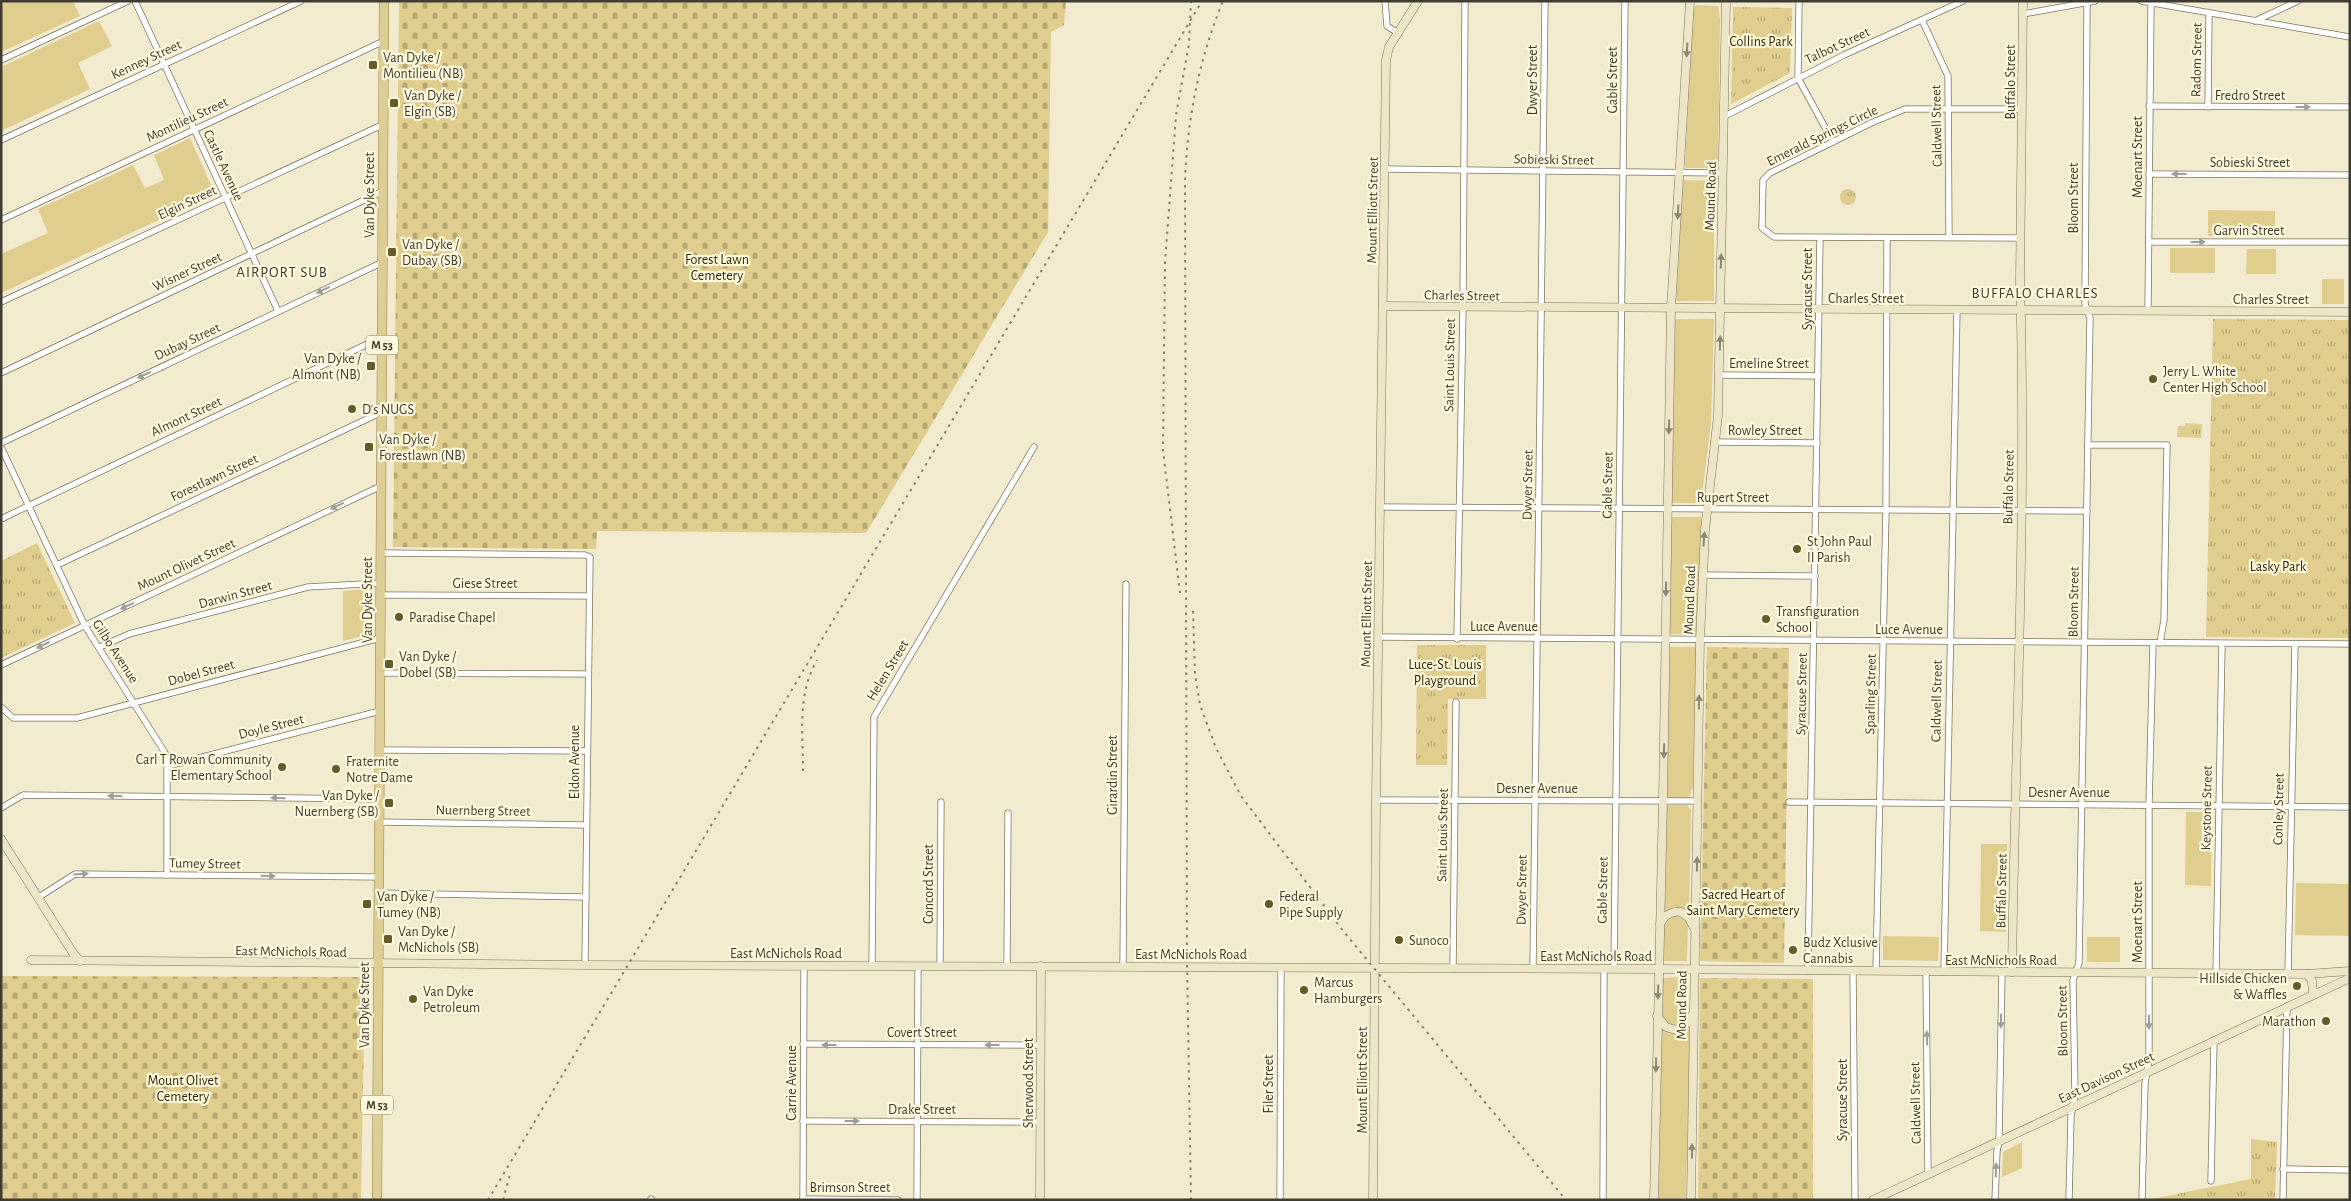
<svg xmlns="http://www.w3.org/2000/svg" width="2351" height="1201" viewBox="0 0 2351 1201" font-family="'Alegreya Sans',sans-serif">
<defs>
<pattern id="cemetery-stones" width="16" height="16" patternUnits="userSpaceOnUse" patternTransform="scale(1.25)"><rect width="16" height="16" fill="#dfce8d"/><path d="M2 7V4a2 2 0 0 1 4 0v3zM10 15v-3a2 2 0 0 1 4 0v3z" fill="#b6a874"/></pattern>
<pattern id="park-tufts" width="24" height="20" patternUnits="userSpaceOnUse" patternTransform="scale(1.25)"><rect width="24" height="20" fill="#dfce8d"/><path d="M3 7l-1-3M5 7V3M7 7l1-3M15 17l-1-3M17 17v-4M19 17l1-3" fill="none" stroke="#b6a874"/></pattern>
</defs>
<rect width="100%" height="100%" fill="#f2ebd0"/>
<g fill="#dfce8d">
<polygon points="1,1 73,1 80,16 1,52"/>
<polygon points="1696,5 1718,6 1720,19 1718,161 1713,168 1686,168 1685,164 1693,9"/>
<polygon points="99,21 112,46 78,63 90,89 1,131 1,67"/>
<polygon points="190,138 215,194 1,293 1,254 48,233 38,209 133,165 145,188 164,180 154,155"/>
<polygon points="1683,180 1712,181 1717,185 1718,199 1714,227 1714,301 1676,301"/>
<polygon points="2208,210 2275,211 2275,236 2208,236"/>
<rect x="2170" y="248" width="45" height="25"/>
<polygon points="2247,249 2276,249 2276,274 2246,274"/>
<rect x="2322" y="279" width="22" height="25"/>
<polygon points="1673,319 1714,319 1711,422 1701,503 1671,503"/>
<polygon points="1671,517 1701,517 1702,522 1697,635 1669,634"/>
<polygon points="366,589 366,635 343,641 343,591"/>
<polygon points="1668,647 1697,647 1693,786 1689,798 1668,797 1666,796"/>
<polygon points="1669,805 1687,805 1691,810 1689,909 1687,911 1674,907 1662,913 1666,806"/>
<polygon points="2186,812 2212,812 2211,886 2185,885"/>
<polygon points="1981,844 2007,844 2006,932 1980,931"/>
<polygon points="2296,883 2350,884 2350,936 2295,935"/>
<polygon points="1675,914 1685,918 1688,925 1687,961 1663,961 1664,920"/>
<polygon points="1883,936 1939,937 1938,961 1883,960"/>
<rect x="2087" y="937" width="33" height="25"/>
<polygon points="1684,977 1687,979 1687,1014 1683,1021 1673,1026 1664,1022 1661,1013 1661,978"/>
<polygon points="1687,1027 1690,1030 1686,1198 1659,1198 1656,1173 1660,1031 1662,1029 1680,1032"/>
<polygon points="2022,1142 2022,1168 2002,1177 2003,1152"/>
</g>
<g fill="url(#cemetery-stones)">
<polygon points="399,1 1066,1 1064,25 1051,32 1048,232 866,533 597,531 596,549 393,547"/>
<polygon points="1707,647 1789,648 1784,963 1700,961"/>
<polygon points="1,976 365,977 361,1200 1,1200"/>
<polygon points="1700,978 1813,979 1813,1200 1698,1200"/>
</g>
<g fill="url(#park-tufts)">
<polygon points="1733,7 1792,8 1790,73 1731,104"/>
<circle cx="1848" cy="197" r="8"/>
<polygon points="2213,319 2350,320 2350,638 2206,637"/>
<polygon points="2185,423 2202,424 2201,438 2177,437 2178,426 2185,426"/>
<polygon points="37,543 75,623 1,658 1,561"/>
<polygon points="1417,645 1486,645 1486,699 1448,699 1447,765 1416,765"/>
<polygon points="2251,1139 2277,1142 2275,1200 2147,1200 2251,1179"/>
</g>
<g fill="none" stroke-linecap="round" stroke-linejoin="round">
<defs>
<g id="street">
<polyline points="135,1 278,311"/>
<polyline points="1385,1 1387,26 1398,33"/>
<polyline points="1799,1 1798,78 1833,142"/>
<polyline points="2141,1 2350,37"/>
<polyline points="2023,14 2095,1"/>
<polyline points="1922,20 1948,76 1949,237"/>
<polyline points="2255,21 2298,1"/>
<polyline points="1,60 128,1"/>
<polyline points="2149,106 2350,107"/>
<polyline points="2208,107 2209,14"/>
<polyline points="1725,116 1844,55 1963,1"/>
<polyline points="1,140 301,1"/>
<polyline points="1385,169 1723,173"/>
<polyline points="2149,174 2350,175"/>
<polyline points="1,220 384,41"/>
<polyline points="2020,238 1774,237 1762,228 1763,180 1770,173 1871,123 1905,109 2022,109"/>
<polyline points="2149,242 2350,242"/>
<polyline points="1,302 384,124"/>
<polyline points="2148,311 2151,3"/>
<polyline points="1,373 383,191"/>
<polyline points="1719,375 1818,376"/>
<polyline points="1714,442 1817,443"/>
<polyline points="1,443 383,262"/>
<polyline points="2088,445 2167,445 2164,620 2160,643"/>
<polyline points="1,447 85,626 167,756 167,875"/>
<polyline points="1380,507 2087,511"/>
<polyline points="1,519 382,337"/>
<polyline points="381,553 585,555 590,557 585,965"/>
<polyline points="57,565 382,412"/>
<polyline points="1702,575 1815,576"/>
<polyline points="380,595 589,596"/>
<polyline points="1378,637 2350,644"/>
<polyline points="1457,639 1463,307 1465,1"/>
<polyline points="100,647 129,634 308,587 381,583"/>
<polyline points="1,665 381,486"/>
<polyline points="380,673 587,674"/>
<polyline points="1,707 13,718 77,718 380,638"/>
<polyline points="380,750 587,751"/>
<polyline points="168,766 380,711"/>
<polyline points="1376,800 1698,801"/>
<polyline points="1789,802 2350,807"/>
<polyline points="1,808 23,795 379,799"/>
<polyline points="379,822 586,825"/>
<polyline points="379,893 586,897"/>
<polyline points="39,897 75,874 379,877"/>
<polyline points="872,966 874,717 1034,447"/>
<polyline points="940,966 941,802"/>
<polyline points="1007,966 1008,813"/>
<polyline points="1123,967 1126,584"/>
<polyline points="1533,968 1545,1"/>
<polyline points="1453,969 1456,702"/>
<polyline points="1614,969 1625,1"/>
<polyline points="1808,971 1820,238"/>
<polyline points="1853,971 1855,1200"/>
<polyline points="1876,971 1886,510 1887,238"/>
<polyline points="1926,972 1928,1174"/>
<polyline points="1944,972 1957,310"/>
<polyline points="2216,973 2222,644"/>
<polyline points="2288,974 2295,644"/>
<polyline points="803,1044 1041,1045"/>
<polyline points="803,1121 1040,1122"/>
<polyline points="2283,1169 2350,1170"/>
<polyline points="2211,1181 2214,1040"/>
<polyline points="803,1199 898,1200"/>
<polyline points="651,1200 651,1199"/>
<polyline points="803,1200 804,966"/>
<polyline points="917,1200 918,966"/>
<polyline points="1280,1200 1281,967"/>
<polyline points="1603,1200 1604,969"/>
<polyline points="1995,1200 1997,1151 1999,1141 2002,972"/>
<polyline points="2069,1200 2071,1116 2075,1095 2073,980 2079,963 2090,318 2085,304 2087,3"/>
<polyline points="2142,1200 2145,1083 2149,1060 2149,805 2153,643"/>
<polyline points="2283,1200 2287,1006"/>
</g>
<g id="secondary">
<polyline points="1383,306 2350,312"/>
<polyline points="1,839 73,953 80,961"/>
<path d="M1660 924C1664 915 1672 911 1681 912L1689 918 1694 928"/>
<polyline points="31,960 585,965 1659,969 2307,974 2350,971"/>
<path d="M2012 972C2015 742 2027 511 2020 281L2023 1"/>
<polyline points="2307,974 2312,981 2313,994"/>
<polyline points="1657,1016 1666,1027 1676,1030 1686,1024 1693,1014"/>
<polyline points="1040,1200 1041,966"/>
<polyline points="1373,1200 1376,800 1386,60 1389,47 1418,1"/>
<polyline points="1654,1200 1663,801 1671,309 1690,1"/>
<polyline points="1691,1200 1700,640 1705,530 1718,415 1726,1"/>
<polyline points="1873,1200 2350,978"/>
</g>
<polyline id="primary" points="377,1200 384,1"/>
</defs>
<use href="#street" stroke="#7b755d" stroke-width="7"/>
<use href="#secondary" stroke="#7b755d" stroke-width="9"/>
<use href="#primary" stroke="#958543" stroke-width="10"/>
<use href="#street" stroke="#fff" stroke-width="5.5"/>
<use href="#secondary" stroke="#ede6c9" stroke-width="8"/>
<use href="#primary" stroke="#dcce94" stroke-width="9"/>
<g stroke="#84806f" stroke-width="2" stroke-dasharray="2.5 5" stroke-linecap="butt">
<polyline points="1180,593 1163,450 1165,262 1176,115 1189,44 1191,1"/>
<polyline points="1193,611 1195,674 1200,705 1216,748 1241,796 1344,932 1566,1200"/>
<path d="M803 771C803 732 797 695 817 660"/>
<polyline points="488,1200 1202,1"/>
<polyline points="503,1200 511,1171"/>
<path d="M1191 1200 1187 960 1185 182C1187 120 1199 59 1223 1"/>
</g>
</g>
<defs><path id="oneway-solid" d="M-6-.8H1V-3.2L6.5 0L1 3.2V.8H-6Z" transform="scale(1.25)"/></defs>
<g fill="#8d8876">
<use href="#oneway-solid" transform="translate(1687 50) rotate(93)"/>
<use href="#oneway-solid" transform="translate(1678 212) rotate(93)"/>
<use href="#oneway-solid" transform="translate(1721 261) rotate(-88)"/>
<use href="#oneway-solid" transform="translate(1720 343) rotate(-89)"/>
<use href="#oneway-solid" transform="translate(1669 427) rotate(91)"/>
<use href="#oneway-solid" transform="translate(1704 539) rotate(-86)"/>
<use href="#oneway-solid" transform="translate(1666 589) rotate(91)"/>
<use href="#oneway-solid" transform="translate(1699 702) rotate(-89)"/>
<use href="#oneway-solid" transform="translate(1664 751) rotate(91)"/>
<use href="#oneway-solid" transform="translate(1697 864) rotate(-89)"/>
<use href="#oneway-solid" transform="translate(1658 992) rotate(92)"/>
<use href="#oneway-solid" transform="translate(1656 1065) rotate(91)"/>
<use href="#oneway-solid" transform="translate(1692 1151) rotate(-90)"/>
</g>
<g fill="#9f9e98">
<use href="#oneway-solid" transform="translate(2303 107)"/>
<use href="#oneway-solid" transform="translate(2179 174) rotate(-180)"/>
<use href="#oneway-solid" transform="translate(2198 242)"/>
<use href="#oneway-solid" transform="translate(323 290) rotate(155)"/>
<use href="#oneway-solid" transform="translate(144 375) rotate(155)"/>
<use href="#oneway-solid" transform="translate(337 506) rotate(155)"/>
<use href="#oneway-solid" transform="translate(127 606) rotate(155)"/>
<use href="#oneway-solid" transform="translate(43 645) rotate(155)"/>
<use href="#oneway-solid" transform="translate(115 796) rotate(-179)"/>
<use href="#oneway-solid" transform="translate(278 798) rotate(-179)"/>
<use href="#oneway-solid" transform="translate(81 874) rotate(-4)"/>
<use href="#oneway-solid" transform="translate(268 876) rotate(1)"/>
<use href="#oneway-solid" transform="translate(2001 1021) rotate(91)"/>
<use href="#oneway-solid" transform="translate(2149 1022) rotate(90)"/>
<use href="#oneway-solid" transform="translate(1927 1038) rotate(-91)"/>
<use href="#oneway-solid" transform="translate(829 1045) rotate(-180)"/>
<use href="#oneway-solid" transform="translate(992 1045) rotate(-180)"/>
<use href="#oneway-solid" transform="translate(852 1121)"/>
<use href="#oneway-solid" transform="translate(1996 1170) rotate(-88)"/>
</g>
<g fill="#665a27" stroke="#fff8dd" stroke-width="2">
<rect x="368" y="60" width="10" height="10" rx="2.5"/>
<rect x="389" y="98" width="10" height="10" rx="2.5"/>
<rect x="387" y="247" width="10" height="10" rx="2.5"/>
<rect x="366" y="361" width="10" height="10" rx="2.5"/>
<circle cx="2153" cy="379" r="5"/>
<circle cx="352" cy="409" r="5"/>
<rect x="364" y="442" width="10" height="10" rx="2.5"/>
<circle cx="1797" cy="549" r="5"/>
<circle cx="399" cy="617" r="5"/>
<circle cx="1766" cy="619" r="5"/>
<rect x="384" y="659" width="10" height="10" rx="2.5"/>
<circle cx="282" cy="767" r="5"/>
<circle cx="336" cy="769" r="5"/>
<rect x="384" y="798" width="10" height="10" rx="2.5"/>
<rect x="362" y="899" width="10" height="10" rx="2.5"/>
<circle cx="1269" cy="904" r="5"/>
<rect x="383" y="934" width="10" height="10" rx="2.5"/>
<circle cx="1399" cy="940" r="5"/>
<circle cx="1793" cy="950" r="5"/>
<circle cx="2297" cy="986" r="5"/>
<circle cx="1304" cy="990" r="5"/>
<circle cx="413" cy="999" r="5"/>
<circle cx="2326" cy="1021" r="5"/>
</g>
<g text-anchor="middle" stroke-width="4.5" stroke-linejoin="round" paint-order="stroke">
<g fill="#fff8dd" stroke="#797465" stroke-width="1">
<rect x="366" y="335.5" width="32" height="19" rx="4"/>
<rect x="361" y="1095.5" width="32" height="19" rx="4"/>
</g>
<g font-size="12" font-weight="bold" fill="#3f3c32">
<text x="382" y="349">M 53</text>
<text x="377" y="1109">M 53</text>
</g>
<g font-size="14" fill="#312902" stroke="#fff8dd">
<text x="1761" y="46">Collins Park</text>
<text x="717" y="264">Forest Lawn<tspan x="717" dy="16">Cemetery</tspan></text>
<text x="2278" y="571">Lasky Park</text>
<text x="1445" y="669">Luce-St. Louis<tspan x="1445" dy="16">Playground</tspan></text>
<text x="1743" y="899">Sacred Heart of<tspan x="1743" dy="16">Saint Mary Cemetery</tspan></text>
<text x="183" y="1085">Mount Olivet<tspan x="183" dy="16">Cemetery</tspan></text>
</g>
<g font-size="14" fill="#3f3c32" stroke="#fff8dd">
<text transform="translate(1837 45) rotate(-25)" y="5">Talbot Street</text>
<text transform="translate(146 59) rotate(-25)" y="5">Kenney Street</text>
<text transform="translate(2196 60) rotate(-89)" y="5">Radom Street</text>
<text transform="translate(1532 80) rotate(-90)" y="5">Dwyer Street</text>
<text transform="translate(1612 80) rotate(-90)" y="5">Gable Street</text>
<text transform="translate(2010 82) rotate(-90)" y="5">Buffalo Street</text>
<text x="2250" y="100">Fredro Street</text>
<text transform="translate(187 119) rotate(-25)" y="5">Montilieu Street</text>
<text transform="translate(1936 126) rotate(-91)" y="5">Caldwell Street</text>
<text transform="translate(1822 135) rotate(-26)" y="5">Emerald Springs Circle</text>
<text transform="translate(2137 157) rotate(-90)" y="5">Moenart Street</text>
<text transform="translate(1554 159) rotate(1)" y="5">Sobieski Street</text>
<text x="2250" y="167">Sobieski Street</text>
<text transform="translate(224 165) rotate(65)" y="5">Castle Avenue</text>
<text transform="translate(369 195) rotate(-90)" y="5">Van Dyke Street</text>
<text transform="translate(1710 196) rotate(-88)" y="5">Mound Road</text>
<text transform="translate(2073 198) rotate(-90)" y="5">Bloom Street</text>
<text transform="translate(187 202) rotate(-25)" y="5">Elgin Street</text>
<text transform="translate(1372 210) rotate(-89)" y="5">Mount Elliott Street</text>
<text x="2249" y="235">Garvin Street</text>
<text transform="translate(187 271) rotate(-25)" y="5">Wisner Street</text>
<text transform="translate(1807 289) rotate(-90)" y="5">Syracuse Street</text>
<text transform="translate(1462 295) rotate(1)" y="5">Charles Street</text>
<text x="1866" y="303">Charles Street</text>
<text x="2271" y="304">Charles Street</text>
<text transform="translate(187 341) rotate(-25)" y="5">Dubay Street</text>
<text x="1769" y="368">Emeline Street</text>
<text transform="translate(1449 365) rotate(-89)" y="5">Saint Louis Street</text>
<text transform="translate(186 416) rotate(-25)" y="5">Almont Street</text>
<text x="1765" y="435">Rowley Street</text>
<text transform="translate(214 477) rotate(-25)" y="5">Forestlawn Street</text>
<text transform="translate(1527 485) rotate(-89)" y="5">Dwyer Street</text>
<text transform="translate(1607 485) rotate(-89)" y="5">Gable Street</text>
<text transform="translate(2008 487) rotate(-89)" y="5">Buffalo Street</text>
<text x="1733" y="502">Rupert Street</text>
<text transform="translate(186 564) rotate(-25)" y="5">Mount Olivet Street</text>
<text x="485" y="588">Giese Street</text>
<text transform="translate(235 594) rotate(-15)" y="5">Darwin Street</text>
<text transform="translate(367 600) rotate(-90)" y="5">Van Dyke Street</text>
<text transform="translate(1689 600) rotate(-88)" y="5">Mound Road</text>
<text transform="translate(2073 602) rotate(-89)" y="5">Bloom Street</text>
<text transform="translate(1366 614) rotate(-89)" y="5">Mount Elliott Street</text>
<text x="1504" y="631">Luce Avenue</text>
<text x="1909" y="634">Luce Avenue</text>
<text transform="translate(116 651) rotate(57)" y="5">Gilbo Avenue</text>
<text transform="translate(887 670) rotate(-59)" y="5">Helen Street</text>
<text transform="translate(201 672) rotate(-15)" y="5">Dobel Street</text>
<text transform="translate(1801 694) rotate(-89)" y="5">Syracuse Street</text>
<text transform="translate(1870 694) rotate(-89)" y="5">Sparling Street</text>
<text transform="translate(1936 701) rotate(-89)" y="5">Caldwell Street</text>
<text transform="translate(271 726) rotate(-14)" y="5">Doyle Street</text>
<text transform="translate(574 762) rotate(-90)" y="5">Eldon Avenue</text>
<text transform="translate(1112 775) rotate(-90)" y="5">Girardin Street</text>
<text x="1537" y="793">Desner Avenue</text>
<text x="2069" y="797">Desner Avenue</text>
<text transform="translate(2206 808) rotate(-89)" y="5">Keystone Street</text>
<text transform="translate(2278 809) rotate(-89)" y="5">Conley Street</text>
<text transform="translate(483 810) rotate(1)" y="5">Nuernberg Street</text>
<text transform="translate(1442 835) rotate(-89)" y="5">Saint Louis Street</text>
<text transform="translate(205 863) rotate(1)" y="5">Tumey Street</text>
<text transform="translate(928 884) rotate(-90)" y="5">Concord Street</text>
<text transform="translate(1521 890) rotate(-89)" y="5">Dwyer Street</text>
<text transform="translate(1602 890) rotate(-89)" y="5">Gable Street</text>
<text transform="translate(2001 891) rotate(-89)" y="5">Buffalo Street</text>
<text transform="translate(2137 922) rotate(-90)" y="5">Moenart Street</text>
<text transform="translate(291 951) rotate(1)" y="5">East McNichols Road</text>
<text x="786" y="958">East McNichols Road</text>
<text x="1191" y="959">East McNichols Road</text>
<text x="1596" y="961">East McNichols Road</text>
<text x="2001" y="965">East McNichols Road</text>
<text transform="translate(364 1005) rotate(-90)" y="5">Van Dyke Street</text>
<text transform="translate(1681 1005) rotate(-89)" y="5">Mound Road</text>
<text transform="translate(2062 1021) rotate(-91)" y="5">Bloom Street</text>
<text x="922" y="1037">Covert Street</text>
<text transform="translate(2106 1077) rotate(-25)" y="5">East Davison Street</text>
<text transform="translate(1362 1080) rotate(-90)" y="5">Mount Elliott Street</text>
<text transform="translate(791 1083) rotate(-90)" y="5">Carrie Avenue</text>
<text transform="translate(1028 1083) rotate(-90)" y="5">Sherwood Street</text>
<text transform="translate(1268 1084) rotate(-90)" y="5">Filer Street</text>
<text transform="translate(1842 1100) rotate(-90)" y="5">Syracuse Street</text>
<text transform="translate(1915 1103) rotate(-91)" y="5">Caldwell Street</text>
<text x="922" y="1114">Drake Street</text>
<text x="850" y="1192">Brimson Street</text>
</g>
<g font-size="14" fill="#3f3c32" stroke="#fff8dd" text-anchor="start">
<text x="383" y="62">Van Dyke /<tspan x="383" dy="16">Montilieu (NB)</tspan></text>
<text x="404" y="100">Van Dyke /<tspan x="404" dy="16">Elgin (SB)</tspan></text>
<text x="402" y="249">Van Dyke /<tspan x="402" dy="16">Dubay (SB)</tspan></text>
<text x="361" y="363" text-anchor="end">Van Dyke /<tspan x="361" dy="16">Almont (NB)</tspan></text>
<text x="2163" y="376">Jerry L. White<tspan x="2163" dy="16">Center High School</tspan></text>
<text x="362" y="414">D's NUGS</text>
<text x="379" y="444">Van Dyke /<tspan x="379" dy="16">Forestlawn (NB)</tspan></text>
<text x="1807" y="546">St John Paul<tspan x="1807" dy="16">II Parish</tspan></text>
<text x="1776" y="616">Transfiguration<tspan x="1776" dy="16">School</tspan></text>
<text x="409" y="622">Paradise Chapel</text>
<text x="399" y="661">Van Dyke /<tspan x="399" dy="16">Dobel (SB)</tspan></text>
<text x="272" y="764" text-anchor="end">Carl T Rowan Community<tspan x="272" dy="16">Elementary School</tspan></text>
<text x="346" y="766">Fraternite<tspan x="346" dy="16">Notre Dame</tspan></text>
<text x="379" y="800" text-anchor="end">Van Dyke /<tspan x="379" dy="16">Nuernberg (SB)</tspan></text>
<text x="377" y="901">Van Dyke /<tspan x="377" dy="16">Tumey (NB)</tspan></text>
<text x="1279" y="901">Federal<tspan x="1279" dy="16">Pipe Supply</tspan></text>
<text x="398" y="936">Van Dyke /<tspan x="398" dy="16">McNichols (SB)</tspan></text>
<text x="1409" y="945">Sunoco</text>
<text x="1803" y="947">Budz Xclusive<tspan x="1803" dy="16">Cannabis</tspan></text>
<text x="2287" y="983" text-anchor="end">Hillside Chicken<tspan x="2287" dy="16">&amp; Waffles</tspan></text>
<text x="1314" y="987">Marcus<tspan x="1314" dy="16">Hamburgers</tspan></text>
<text x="423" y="996">Van Dyke<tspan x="423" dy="16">Petroleum</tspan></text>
<text x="2316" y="1026" text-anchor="end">Marathon</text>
</g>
<g font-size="15" letter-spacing="1" fill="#3f3c32" stroke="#fff8dd">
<text x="282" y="277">AIRPORT SUB</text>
<text x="2035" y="298">BUFFALO CHARLES</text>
</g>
</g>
<rect width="2351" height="1201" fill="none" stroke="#3f3c32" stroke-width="5"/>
</svg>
